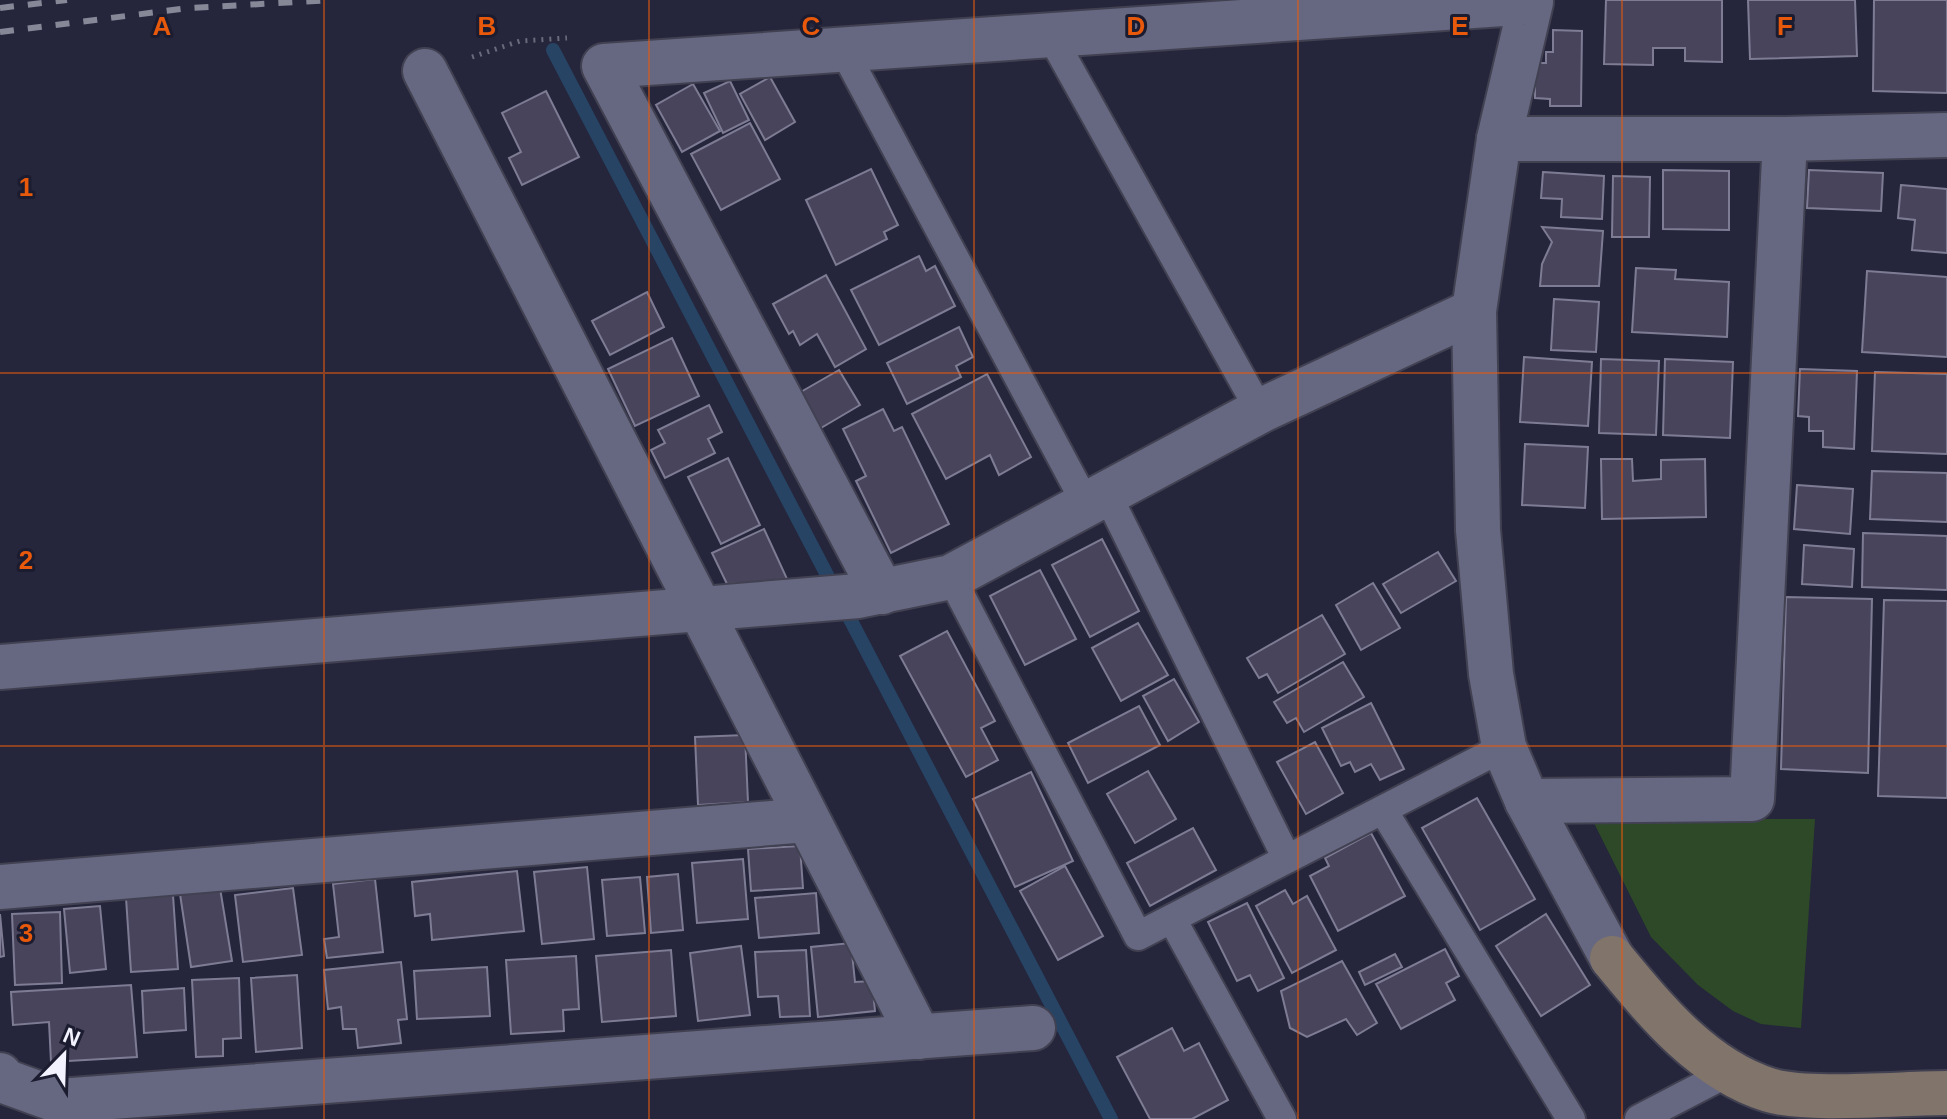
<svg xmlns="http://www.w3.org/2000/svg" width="1947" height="1119" viewBox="0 0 1947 1119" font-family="Arial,sans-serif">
<rect width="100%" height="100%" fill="#25263b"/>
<polygon fill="#2d4927" points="1592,819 1815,819 1801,1028 1761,1024 1733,1011 1698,985 1651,937"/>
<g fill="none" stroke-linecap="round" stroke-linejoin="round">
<polyline stroke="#274465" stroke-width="14" points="553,50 1111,1119"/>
</g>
<g fill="#47445b" stroke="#7e7c95" stroke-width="2">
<polygon points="1606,0 1722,0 1722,62 1685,61 1685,48 1653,48 1653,65 1604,64"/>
<polygon points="1748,0 1855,0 1857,56 1750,59"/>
<polygon points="1874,0 1947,0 1947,93 1873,91"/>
<polygon points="1553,30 1582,31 1581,106 1550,106 1550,99 1535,98 1535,63 1546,63 1546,52 1553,52"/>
<polygon points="770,77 795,122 765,140 740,94"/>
<polygon points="730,81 749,120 723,133 704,93"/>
<polygon points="693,84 720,131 682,152 656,105"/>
<polygon points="546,91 579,157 522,185 509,158 521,152 502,113"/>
<polygon points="750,123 780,179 721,210 691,154"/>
<polygon points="871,169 898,225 884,232 887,239 836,265 806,200"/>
<polygon points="1663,170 1729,171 1729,230 1663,229"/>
<polygon points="1809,170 1883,173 1881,211 1807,208"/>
<polygon points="1543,172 1604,176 1602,219 1561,217 1562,199 1541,198"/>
<polygon points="1613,176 1650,177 1649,237 1612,237"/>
<polygon points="1901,185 1947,189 1947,253 1912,250 1915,220 1898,218"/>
<polygon points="1542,227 1603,231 1599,286 1540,286 1542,264 1552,242"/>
<polygon points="919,256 926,271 935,266 955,306 879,345 851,290"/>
<polygon points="1636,268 1676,270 1675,279 1729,282 1727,337 1632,332"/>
<polygon points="1867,271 1947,277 1947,357 1862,352"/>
<polygon points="826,275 866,349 835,367 817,334 800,345 793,331 789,334 773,304"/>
<polygon points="647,292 664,327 610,355 592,321"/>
<polygon points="1554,299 1599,302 1596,352 1551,350"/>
<polygon points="959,327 973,357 956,366 961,377 907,404 887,363"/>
<polygon points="672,338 699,396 635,426 608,369"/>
<polygon points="1524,357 1592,362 1588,426 1520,422"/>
<polygon points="1601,359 1659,361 1656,435 1599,433"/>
<polygon points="1665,359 1733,362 1730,438 1663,435"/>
<polygon points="1800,369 1857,371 1854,449 1823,447 1823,431 1809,431 1809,417 1798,416"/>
<polygon points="839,370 860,405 821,428 799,393"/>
<polygon points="1875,372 1947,374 1947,454 1872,451"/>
<polygon points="987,374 1031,457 999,475 990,455 946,479 912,414"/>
<polygon points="709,405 722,432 708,439 715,453 665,478 651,450 665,443 658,430"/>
<polygon points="883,409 894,431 902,427 949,524 891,553 856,481 866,476 843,429"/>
<polygon points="1525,444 1588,447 1585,508 1522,505"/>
<polygon points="728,458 760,525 721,544 688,477"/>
<polygon points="1601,459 1632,459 1633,481 1661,479 1661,460 1705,459 1706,517 1602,519"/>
<polygon points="1872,471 1947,473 1947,522 1870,519"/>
<polygon points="1797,485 1853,489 1850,534 1794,529"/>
<polygon points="764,529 788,581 727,584 712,553"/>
<polygon points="1863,533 1947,536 1947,590 1862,587"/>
<polygon points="1102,539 1139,611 1090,637 1052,565"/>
<polygon points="1804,545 1854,549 1852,587 1802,584"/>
<polygon points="1438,552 1456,581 1401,613 1383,584"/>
<polygon points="1040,570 1076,639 1025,665 990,596"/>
<polygon points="1373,583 1400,628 1361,650 1336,605"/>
<polygon points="1786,597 1872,599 1868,773 1781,769"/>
<polygon points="1884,600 1947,601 1947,798 1878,796"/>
<polygon points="1322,615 1345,654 1278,693 1267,674 1259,678 1247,658"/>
<polygon points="1138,623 1168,675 1121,701 1092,648"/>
<polygon points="947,631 995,721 981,728 998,760 966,777 900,656"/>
<polygon points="1343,662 1364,697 1304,732 1296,718 1287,723 1274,702"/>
<polygon points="1174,679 1199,722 1168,741 1143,696"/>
<polygon points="1371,703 1404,769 1380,780 1371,764 1355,772 1350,762 1341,766 1322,728"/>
<polygon points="1139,706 1160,745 1088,783 1068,743"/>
<polygon points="745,735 748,802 698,805 695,737"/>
<polygon points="1315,742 1343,793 1306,814 1277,762"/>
<polygon points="1148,771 1176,819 1135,843 1107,794"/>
<polygon points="1031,772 1073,861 1015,887 973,799"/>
<polygon points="1477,798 1535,899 1480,930 1422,828"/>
<polygon points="1193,828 1216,870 1150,906 1127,863"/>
<polygon points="1371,833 1405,896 1338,931 1310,876 1329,866 1325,858"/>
<polygon points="800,846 803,888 751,891 748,849"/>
<polygon points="743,859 748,919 697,923 692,863"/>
<polygon points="1065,866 1103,936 1058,960 1020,891"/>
<polygon points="587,867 594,939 542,944 534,872"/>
<polygon points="517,871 524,931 432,940 430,914 415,916 412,882"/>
<polygon points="678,874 683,930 651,933 647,877"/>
<polygon points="640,877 645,933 607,936 602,880"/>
<polygon points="375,879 383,952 327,958 324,939 339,937 333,884"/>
<polygon points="220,888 232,961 191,967 180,894"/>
<polygon points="293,888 302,955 243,962 235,895"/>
<polygon points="1285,890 1293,904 1307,896 1336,950 1292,973 1256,906"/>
<polygon points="816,893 819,933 759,938 755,898"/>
<polygon points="173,895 178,969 131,972 126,898"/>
<polygon points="1247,903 1284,978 1258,991 1250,975 1237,981 1208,922"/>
<polygon points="100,906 106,969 70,973 64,909"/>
<polygon points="60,912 62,983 15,985 12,914"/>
<polygon points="0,914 4,956 0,957"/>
<polygon points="1546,914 1590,985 1541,1016 1496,946"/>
<polygon points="851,943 855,982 872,981 875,1011 818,1017 811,947"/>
<polygon points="741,946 750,1015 698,1021 690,953"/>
<polygon points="1445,949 1459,976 1446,983 1455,1000 1401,1029 1376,984"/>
<polygon points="671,950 676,1016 602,1022 596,956"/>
<polygon points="806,950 810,1016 780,1017 778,996 758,997 755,952"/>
<polygon points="1395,954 1402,967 1365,985 1359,972"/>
<polygon points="576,956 579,1009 563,1010 564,1031 511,1034 506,960"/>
<polygon points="1342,961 1377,1023 1357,1035 1346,1019 1307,1037 1290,1028 1281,991"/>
<polygon points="401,962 407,1019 398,1020 401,1043 358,1048 356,1029 343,1029 341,1007 328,1009 324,970"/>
<polygon points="487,967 490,1016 417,1019 414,971"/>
<polygon points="297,975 302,1048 256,1052 251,978"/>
<polygon points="239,978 241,1038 223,1039 223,1056 196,1057 192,980"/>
<polygon points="131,985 137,1057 51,1062 49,1022 13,1025 11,992"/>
<polygon points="184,988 186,1030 144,1033 142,991"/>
<polygon points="1172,1028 1184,1051 1199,1043 1228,1100 1192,1119 1150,1119 1117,1057"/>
</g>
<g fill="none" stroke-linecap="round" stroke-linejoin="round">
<defs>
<g id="lane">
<polyline points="1050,34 1260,411"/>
<polyline points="842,47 1085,502"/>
<polyline points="1106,492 1287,859"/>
<polyline points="951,577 1138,936 1504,747"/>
<polyline points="1383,810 1571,1119"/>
<polyline points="1172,919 1282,1119"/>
<polyline points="1639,1119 1731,1071"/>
</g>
<g id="street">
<polyline points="425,71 919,1037"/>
<polyline points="1499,139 1785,139 1947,135"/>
<polyline points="882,592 604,66 1531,2 1499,139 1474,311 1478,530 1491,674 1504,747 1527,801 1612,958"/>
<polyline points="0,667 858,596 951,577 1260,411 1474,311"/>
<polyline points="1527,801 1752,799 1785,139"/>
<polyline points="0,887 807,820"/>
<polyline points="0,1075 4,1081 59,1101 1033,1028"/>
</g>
<path id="secondary" d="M1612 958C1655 1010 1702 1069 1769 1090 1808 1102 1902 1093 1947 1093"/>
</defs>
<use href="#lane" stroke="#414152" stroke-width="32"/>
<use href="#street" stroke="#414152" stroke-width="48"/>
<use href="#secondary" stroke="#414152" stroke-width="48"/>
<polyline stroke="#696a7c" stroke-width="5" stroke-dasharray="2 6" stroke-linecap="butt" points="472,57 520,41 567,38"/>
<use href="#lane" stroke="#666881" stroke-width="28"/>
<use href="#street" stroke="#666881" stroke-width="44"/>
<use href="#secondary" stroke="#80746b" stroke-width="44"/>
<g stroke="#868797" stroke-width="6" stroke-dasharray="14 14" stroke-linecap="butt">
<polyline points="0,8 67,0"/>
<polyline points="0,32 189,8 334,0"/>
</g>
</g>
<path fill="none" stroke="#e8590c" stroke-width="2" stroke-opacity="0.55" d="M324 0V1119M649 0V1119M974 0V1119M1298 0V1119M1622 0V1119M0 373H1947M0 746H1947"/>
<g font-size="26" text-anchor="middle" font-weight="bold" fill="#e8590c" stroke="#1c1c30" stroke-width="6" stroke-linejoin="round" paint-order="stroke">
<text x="162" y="35">A</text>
<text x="487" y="35">B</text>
<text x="811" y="35">C</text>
<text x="1136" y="35">D</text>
<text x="1460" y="35">E</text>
<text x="1785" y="35">F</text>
<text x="26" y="196">1</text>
<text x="26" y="569">2</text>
<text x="26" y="942">3</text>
</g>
<g transform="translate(64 1055) rotate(23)" stroke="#1c1c30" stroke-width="6" paint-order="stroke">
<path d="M0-6L14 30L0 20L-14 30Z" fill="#f2f3fe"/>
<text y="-12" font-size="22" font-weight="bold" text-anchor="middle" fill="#f2f3fe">N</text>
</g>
</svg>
